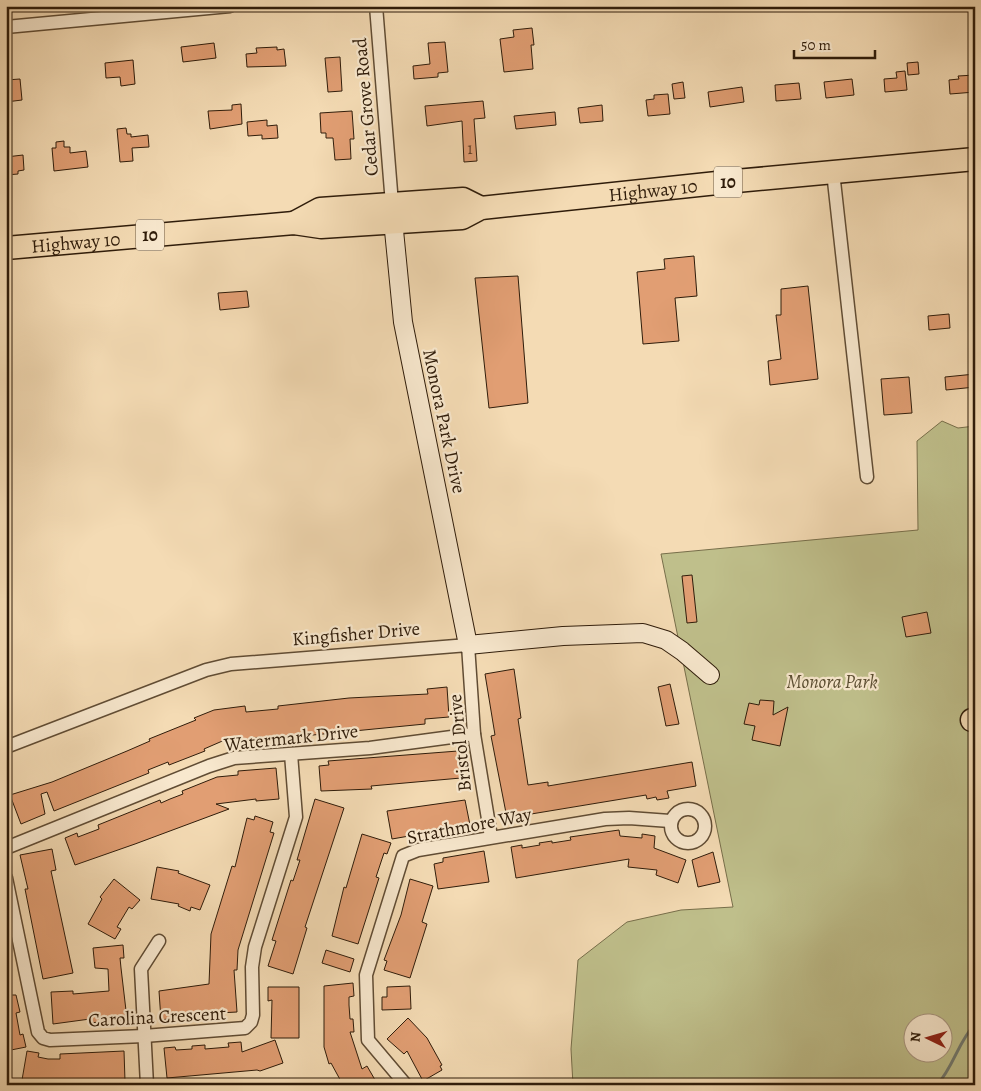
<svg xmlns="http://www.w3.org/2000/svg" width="981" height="1091" viewBox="0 0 981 1091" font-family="Alegreya,serif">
<rect width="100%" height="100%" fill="#f4dbb4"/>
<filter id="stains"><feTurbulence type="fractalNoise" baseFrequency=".004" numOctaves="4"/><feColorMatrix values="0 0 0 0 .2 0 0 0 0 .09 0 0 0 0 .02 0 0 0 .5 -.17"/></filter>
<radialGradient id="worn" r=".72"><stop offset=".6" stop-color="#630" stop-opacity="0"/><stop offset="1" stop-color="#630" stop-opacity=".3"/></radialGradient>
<path fill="#bfbf8b" stroke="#776e4a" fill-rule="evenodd" d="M942 421 958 428 975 426V1085H573L571 1049 578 960 627 922 681 910 733 907 661 554 918 530 917 441ZM914 1024H944V1054H914Z"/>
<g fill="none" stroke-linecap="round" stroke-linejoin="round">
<path stroke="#727a70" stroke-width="3" d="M937 1085C954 1066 958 1042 975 1024"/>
</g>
<g fill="#e19e73" stroke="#2f1c0a">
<polygon points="532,28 534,45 531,45 533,69 504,72 500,39 514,37 513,30"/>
<polygon points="445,42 448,72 438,73 438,77 414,79 413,66 430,64 428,43"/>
<polygon points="214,43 216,58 183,62 181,47"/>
<polygon points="277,47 277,50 284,49 286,66 247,67 246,54 257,53 256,48"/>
<polygon points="340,57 342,91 328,92 325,58"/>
<polygon points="133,60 135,84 121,86 120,77 106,78 105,63"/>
<polygon points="918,62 919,74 908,75 907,63"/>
<polygon points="905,71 907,90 885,92 884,79 897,78 896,72"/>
<polygon points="975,75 975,92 950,94 949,80 959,79 958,76"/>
<polygon points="20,79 22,100 6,102 6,80"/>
<polygon points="852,79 854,95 826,98 824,82"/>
<polygon points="683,82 685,98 674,99 672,84"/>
<polygon points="799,83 801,99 776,101 775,85"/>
<polygon points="742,87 744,102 710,107 708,92"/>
<polygon points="668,94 670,114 648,116 646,100 654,99 654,95"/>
<polygon points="483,101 485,118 474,119 477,161 464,162 462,121 427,126 425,106"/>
<polygon points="241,104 242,124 210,129 208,111 232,110 232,105"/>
<polygon points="602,105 603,121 580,123 578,108"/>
<polygon points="352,111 354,139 350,139 351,159 335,160 333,138 326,138 326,133 321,133 320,113"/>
<polygon points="555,112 556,125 516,129 514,116"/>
<polygon points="267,120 267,126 277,125 278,138 262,139 262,135 248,136 247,122"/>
<polygon points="126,128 127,134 131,134 131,137 148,135 149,147 132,148 133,161 120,162 117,129"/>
<polygon points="64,141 64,147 70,147 70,153 86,151 88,167 54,171 52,148 56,148 56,142"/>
<polygon points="23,155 24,170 18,171 18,174 6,175 6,157"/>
<polygon points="694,256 697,296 675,298 679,341 643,344 637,272 665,269 664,259"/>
<polygon points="518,276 528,403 489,408 475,278"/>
<polygon points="808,286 818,379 770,385 768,361 781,359 776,315 781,315 781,289"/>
<polygon points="247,291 249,307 220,310 218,293"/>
<polygon points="949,314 950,328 929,330 928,316"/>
<polygon points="975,374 975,387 946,390 945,377"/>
<polygon points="909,377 912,413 884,415 881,379"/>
<polygon points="692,575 697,622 687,623 682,576"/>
<polygon points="927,612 931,633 906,637 902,617"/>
<polygon points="514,669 521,718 518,719 528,785 548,782 548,786 692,762 696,786 667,791 669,798 657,800 656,797 647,799 646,795 507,818 491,736 495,735 485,674"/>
<polygon points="670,684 679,724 666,726 658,687"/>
<polygon points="447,687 449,717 425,719 425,724 262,740 261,737 238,741 238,737 227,739 204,749 205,751 169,765 168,762 148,770 149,773 54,811 47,792 41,794 45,814 21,824 10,795 52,782 127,751 150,741 149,739 196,720 194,718 214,710 245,706 246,712 278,709 278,706 349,698 428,694 427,689"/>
<polygon points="760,700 774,701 773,715 788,707 780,746 752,740 755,726 744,724 749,703 759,705"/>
<polygon points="458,751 461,778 371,786 372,789 321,791 319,766 329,765 328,761"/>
<polygon points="276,768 279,799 256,801 256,799 216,804 229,809 135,844 75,865 65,838 77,833 78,837 99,829 98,825 160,800 161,803 170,799 183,794 182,791 217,777 238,775 238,771"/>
<polygon points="315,799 344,808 305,927 307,928 293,974 268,966 276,941 272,940 291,880 293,881 300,860 297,860"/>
<polygon points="465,800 470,825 432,829 432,832 392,839 387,811"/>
<polygon points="255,816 273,822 270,832 274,833 238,950 237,970 234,970 237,1012 200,1014 161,1020 159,991 209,984 211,934 232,866 235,867 247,818 254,820"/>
<polygon points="619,830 620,836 642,838 642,834 655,836 654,848 686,860 678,883 656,875 657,870 628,867 629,859 516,878 511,847 522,845 522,848 540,845 539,843 552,841 552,843 571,840 570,837"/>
<polygon points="362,834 391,843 387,854 384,853 376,877 379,878 358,944 332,936 344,887 346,888"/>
<polygon points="52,849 56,870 51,871 73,973 43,979 25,889 28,889 20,855"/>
<polygon points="484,851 489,882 438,889 434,864 443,862 443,858"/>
<polygon points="713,852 720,882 698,887 692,860"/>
<polygon points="157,867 179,871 178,873 210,885 200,910 191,907 190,911 178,906 179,904 151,899"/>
<polygon points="114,879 140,900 132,909 129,907 117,927 121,929 115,939 88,924 102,899 100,897"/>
<polygon points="410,879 433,886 422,922 427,924 410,978 384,970 387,961 384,960 401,915"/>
<polygon points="123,945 124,958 120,958 121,968 127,1019 90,1023 90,1019 53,1024 51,992 73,991 73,994 109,991 108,969 95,968 93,948"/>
<polygon points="326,950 354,959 350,972 322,963"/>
<polygon points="353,983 354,996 349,997 349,1005 350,1019 353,1019 354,1032 350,1032 362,1069 367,1066 378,1085 343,1085 331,1063 329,1064 324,1047 324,986"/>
<polygon points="410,986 411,1009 382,1010 382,997 387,997 387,987"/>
<polygon points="268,987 299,987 299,1038 271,1038 272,1000 268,1001"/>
<polygon points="6,995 16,995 20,1012 16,1013 20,1035 23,1034 26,1047 6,1051"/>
<polygon points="408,1018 427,1038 442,1065 440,1066 442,1070 423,1081 407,1051 404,1054 387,1039"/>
<polygon points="275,1040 283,1063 260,1071 257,1070 167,1078 164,1048 175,1047 176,1050 192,1049 192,1046 205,1045 205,1049 229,1047 228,1043 241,1042 242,1052"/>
<polygon points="27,1051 39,1053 38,1057 48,1059 60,1059 60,1054 124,1051 125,1081 43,1084 22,1080"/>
</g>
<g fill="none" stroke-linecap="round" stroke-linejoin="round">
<defs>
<g id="street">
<polyline points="376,6 392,204"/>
<polyline points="6,27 230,6"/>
<polyline points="833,172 867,477"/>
<polyline points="6,747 206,670 231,664 468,645 474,734 491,837"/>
<circle cx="688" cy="826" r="17"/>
<polyline points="6,848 209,766 234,758 370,748 474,734"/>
<polyline points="6,878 38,1032 43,1038 50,1040 144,1036 245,1028 251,1022 253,1015 252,967 255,947 296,817 291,754"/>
<polyline points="147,1085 141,969 159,941"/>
<polyline points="406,1085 368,1040 366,975 403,856 418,850 605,819 629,818 670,821"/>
</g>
<polyline id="secondary" points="392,210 403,322 468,645 563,636 643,633 666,640 682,651 710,675"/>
<g id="highway">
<polyline points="294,223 320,209 463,199 481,208"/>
<path id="s1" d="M6 248 294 223 321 227 462 218 481 208 736 181 975 159"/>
<polyline points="972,720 975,721"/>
</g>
</defs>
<use href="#street" stroke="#604c34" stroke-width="15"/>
<use href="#secondary" stroke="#2f1c0a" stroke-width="20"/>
<use href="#highway" stroke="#2f1c0a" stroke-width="25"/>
<use href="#street" stroke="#f8e8ce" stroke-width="12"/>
<use href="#secondary" stroke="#f8e8ce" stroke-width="18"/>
<use href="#highway" stroke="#f4dbb4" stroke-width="22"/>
</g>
<g text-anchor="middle" stroke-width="4.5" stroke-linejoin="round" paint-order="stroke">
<g font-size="16" fill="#5c3c24">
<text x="470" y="154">1</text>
</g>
<g fill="#f8e8ce" stroke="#6b5945" stroke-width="1">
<rect x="714" y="166.5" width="28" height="31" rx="4"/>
<rect x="136" y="219.5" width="28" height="31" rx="4"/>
</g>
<g font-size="18" font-weight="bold" fill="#2f1c0a">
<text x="728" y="188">10</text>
<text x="150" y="241">10</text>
</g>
<g font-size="19" fill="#2f1c0a" stroke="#f8e8ce">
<text transform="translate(365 107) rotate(-95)" y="7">Cedar Grove Road</text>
<text dy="7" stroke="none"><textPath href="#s1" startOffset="652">Highway 10</textPath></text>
<text dy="7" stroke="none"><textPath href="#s1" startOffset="70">Highway 10</textPath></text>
<text transform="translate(445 421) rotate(78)" y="7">Monora Park Drive</text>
<text transform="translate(356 633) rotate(-5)" y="7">Kingfisher Drive</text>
<text transform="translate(291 737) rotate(-6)" y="7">Watermark Drive</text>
<text transform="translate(459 743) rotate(-96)" y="7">Bristol Drive</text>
<text transform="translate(469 825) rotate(-11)" y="7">Strathmore Way</text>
<text transform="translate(157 1016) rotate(-3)" y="7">Carolina Crescent</text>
</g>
<g font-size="19" font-style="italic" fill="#5a4d31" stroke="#f8e8ce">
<text x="832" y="688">Monora Park</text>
</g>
</g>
<rect width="981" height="1091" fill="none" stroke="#f4dbb4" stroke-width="25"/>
<rect x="8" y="8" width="966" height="1076" fill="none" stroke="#2f1c0a" stroke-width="2.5"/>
<rect x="12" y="12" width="956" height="1066" fill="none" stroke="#2f1c0a"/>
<g transform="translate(928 1038) rotate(275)"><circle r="24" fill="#f8e8ce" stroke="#a89680"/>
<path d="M0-4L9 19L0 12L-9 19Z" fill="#8f2418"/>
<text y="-8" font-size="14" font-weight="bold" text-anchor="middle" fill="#2f1c0a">N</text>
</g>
<path d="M794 50v8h81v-8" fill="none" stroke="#2f1c0a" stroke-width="2.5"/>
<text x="801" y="50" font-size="15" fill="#2f1c0a" stroke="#f8e8ce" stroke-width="4" paint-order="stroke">50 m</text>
<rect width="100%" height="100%" filter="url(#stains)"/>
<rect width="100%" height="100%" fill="url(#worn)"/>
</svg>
